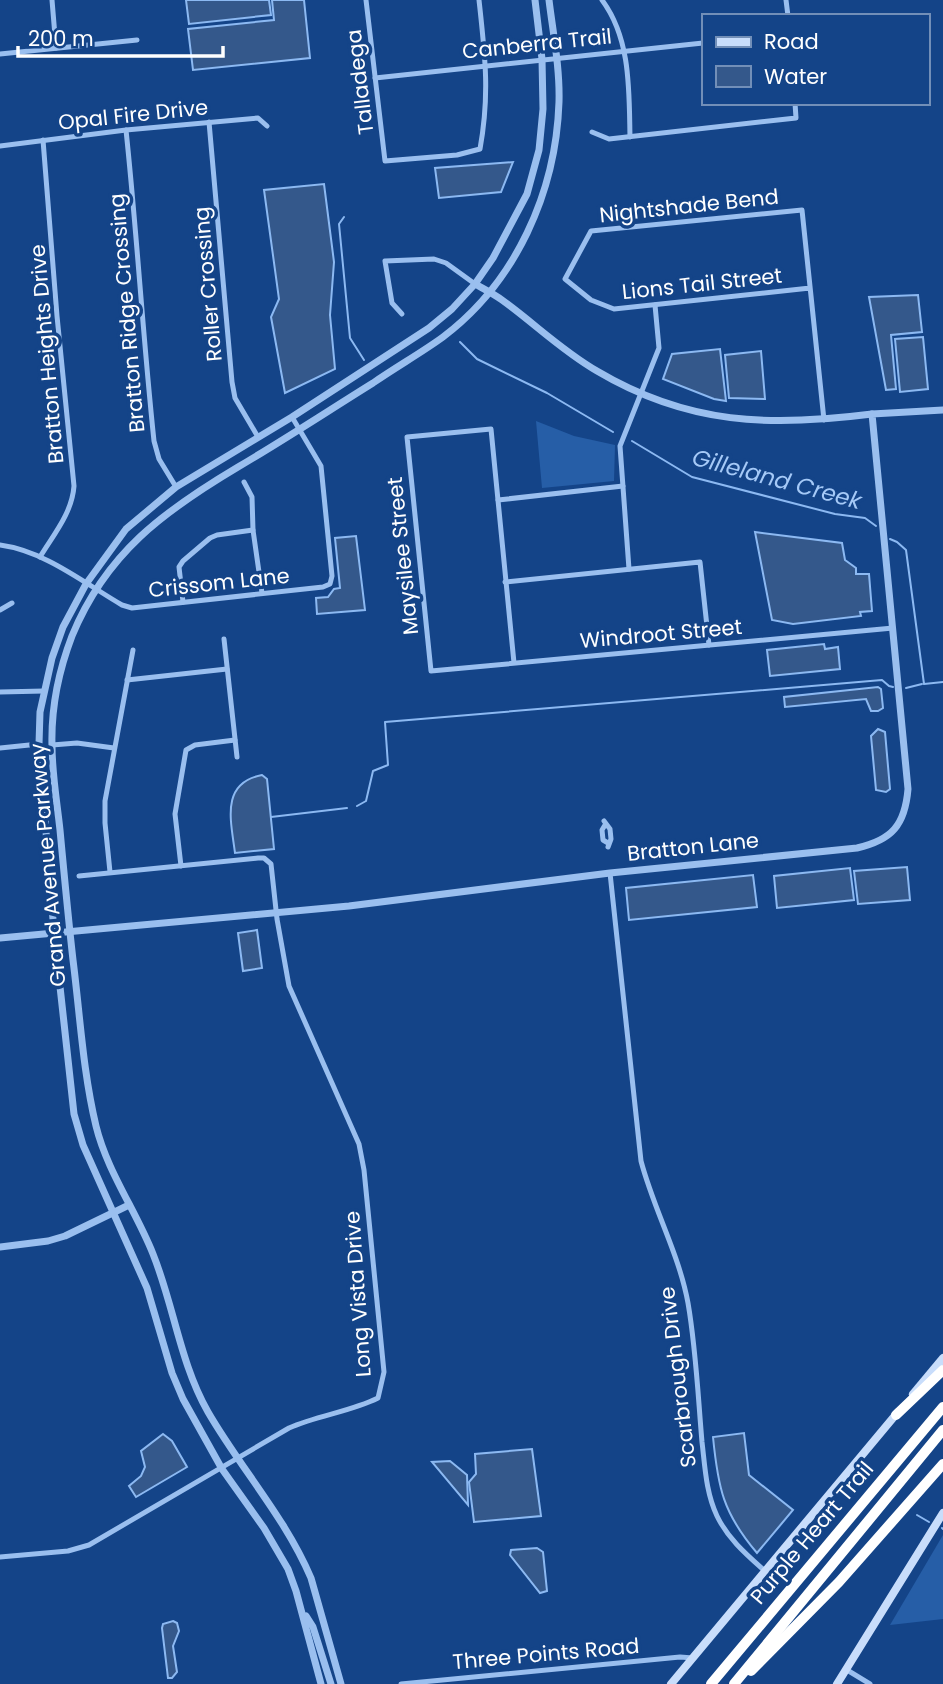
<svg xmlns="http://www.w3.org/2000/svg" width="943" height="1684" viewBox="0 0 943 1684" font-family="Poppins,sans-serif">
<rect width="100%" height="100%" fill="#144488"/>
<g fill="#265ea7">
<polygon points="536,421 574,436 615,445 614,481 542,488"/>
<polygon points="943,1535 943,1619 890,1625"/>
</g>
<g fill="#34588b" stroke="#8cb9f2" stroke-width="2">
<polygon points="186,0 269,0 271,15 189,24"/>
<polygon points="272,0 304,0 310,58 193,70 188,29 274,20"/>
<polygon points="513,162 501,192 439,198 435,168"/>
<polygon points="324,184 334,262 330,315 335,369 285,393 271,317 279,299 264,190"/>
<polygon points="918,295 922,332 891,335 896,389 886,390 869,297"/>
<polygon points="923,337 928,389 900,392 895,339"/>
<polygon points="720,349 726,401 714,399 663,379 672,354"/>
<polygon points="761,351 765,399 729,398 725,355"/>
<polygon points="755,532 842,543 845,560 856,568 856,574 869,574 872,611 860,612 861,616 793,624 772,620"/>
<polygon points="356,536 365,610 317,614 316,598 328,597 334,589 340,588 335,538"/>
<polygon points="824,644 825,649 838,647 840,669 770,676 767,650"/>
<polygon points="878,687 881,689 883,708 878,711 871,711 866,699 785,707 784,697"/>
<polygon points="878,729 885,732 890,789 886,792 876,790 871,736"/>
<path d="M262 775 267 779 274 849 235 853C231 821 220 783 262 775Z"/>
<polygon points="907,867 910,900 858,904 854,871"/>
<polygon points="850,868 854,900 777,908 774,876"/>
<polygon points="753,875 757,907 629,920 626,888"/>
<polygon points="257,930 262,968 243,971 238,933"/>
<path d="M744 1433 749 1475 793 1510 757 1553C723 1513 718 1488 713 1437Z"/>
<polygon points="163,1434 172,1441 187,1467 136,1497 129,1486 141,1476 145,1467 141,1451"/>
<polygon points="532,1449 541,1516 474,1522 469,1482 476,1474 475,1454"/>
<polygon points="450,1461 467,1475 468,1505 432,1462"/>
<polygon points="537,1548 543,1552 547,1591 540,1593 510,1555 511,1550"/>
<polygon points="173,1621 177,1623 179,1631 173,1646 177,1672 172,1678 168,1678 162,1628 163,1624"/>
</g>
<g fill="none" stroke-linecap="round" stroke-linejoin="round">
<g stroke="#8cb9f2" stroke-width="2">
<polyline points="344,217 339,224 350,338 364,360"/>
<polyline points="460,342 477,359 547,393 613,432"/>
<polyline points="632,441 692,477 835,514 865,518 876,526"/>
<polyline points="890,539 897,542 906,550 924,684 943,682"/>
<polyline points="906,688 922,684"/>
<polyline points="357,806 366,801 373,771 388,765 385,722 882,680 889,686 893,687"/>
<polyline points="271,817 347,808"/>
<polyline points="917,1515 929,1522"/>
<polyline points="942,1528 943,1529"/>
</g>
<g stroke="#9abfef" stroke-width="5">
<polyline points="52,0 56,48"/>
<path d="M366 0 385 161 457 155 480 149C490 94 485 55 479 0"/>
<path d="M602 0C631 39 629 91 630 137"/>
<polyline points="786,0 788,16"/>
<polyline points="0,54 137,40"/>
<polyline points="375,78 703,43"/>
<polyline points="209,122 232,382 235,398 258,437"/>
<path d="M126 130C137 234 143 338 154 441L159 459 176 487"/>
<polyline points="592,132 609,139 796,118 795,103"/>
<polyline points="0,146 126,130 258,118 267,126"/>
<polyline points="810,288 614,309 591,300 565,279 591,231 802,210 824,420"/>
<polyline points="402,314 392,303 385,261 434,259 446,263 475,284"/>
<polyline points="244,482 252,497 253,530 262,593"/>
<polyline points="498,500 623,486"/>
<path d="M0 545C45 551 84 583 122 605L132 608 323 587 330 584 332 576 321 466 292 417"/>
<path d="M40 557C54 534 72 513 74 486L57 316 43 140"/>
<polyline points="629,569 620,446 659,348 655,305"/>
<polyline points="505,582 700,562 709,645"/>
<polyline points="183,602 179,567 183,561 210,538 217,535 253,530"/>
<polyline points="0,610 12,603"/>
<polyline points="224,639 237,757"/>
<polyline points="514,663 491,429 407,437 431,671 893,628"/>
<polyline points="127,680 227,669"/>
<polyline points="0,692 44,691"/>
<polyline points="52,745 77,743 114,748"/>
<polyline points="0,748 39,744"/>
<polyline points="604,821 610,829 611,839 608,847"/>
<polyline points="605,825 602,830 603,840 608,843"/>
<polyline points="181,866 175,814 186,750 195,745 235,740"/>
<polyline points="110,872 105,823 105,801 133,650"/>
<path d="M610 873 641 1161C654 1210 679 1254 688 1303 696 1349 698 1396 702 1442 705 1467 706 1493 717 1516 728 1539 747 1555 766 1572"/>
<path d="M0 1557 68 1551 89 1545 289 1428C318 1415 350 1412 378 1398L384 1372 364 1170 359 1144 289 986 277 919 271 864 264 858H258L79 876"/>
<polyline points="847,1670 870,1684"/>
<polyline points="401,1684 680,1657 693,1658"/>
</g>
<g stroke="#9abfef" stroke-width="7">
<path d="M475 284C484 289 494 294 502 300 534 323 562 351 597 371 688 425 770 427 872 414"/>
<path d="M0 938 349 906 610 873 857 848C892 840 905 825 908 789L872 414 943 410"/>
<polyline points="0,1247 48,1241 65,1236 129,1205"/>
<polyline points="306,1616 313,1627 331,1684"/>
<polyline points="321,1684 296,1591 288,1569 264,1528 222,1469 183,1399 172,1373 147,1288 83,1145 74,1114 54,932 39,744 40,712 52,658 63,627 86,584 126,529 176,487 292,417 429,328 452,309 475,284 493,258 527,194 539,150 543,109 542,59 535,0"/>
<path d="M341 1684 311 1578C285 1517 241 1469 208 1412 180 1363 174 1306 153 1254 136 1211 107 1171 96 1126 83 1072 80 1015 73 960 68 916 64 873 60 830 57 802 52 774 52 746 51 710 59 670 72 636 106 553 164 511 238 467 284 440 328 411 373 383 396 367 421 353 443 337 516 282 556 192 559 102 560 68 553 33 549 0"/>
</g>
<g stroke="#c8ddfb" stroke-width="8">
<polyline points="913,1394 943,1358"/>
<polyline points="671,1684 898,1412"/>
<polyline points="837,1684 943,1513"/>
</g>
<g stroke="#fff" stroke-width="10">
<polyline points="896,1415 943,1370"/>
<polyline points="751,1671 839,1582 943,1464"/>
<polyline points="711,1684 943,1407"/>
<polyline points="734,1684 943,1430"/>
</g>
</g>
<g text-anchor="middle" stroke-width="7" stroke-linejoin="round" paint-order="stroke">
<g font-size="21" fill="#fff" stroke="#144488">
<text transform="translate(537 44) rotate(-6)" y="7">Canberra Trail</text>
<text transform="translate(360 82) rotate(-97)" y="7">Talladega</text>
<text transform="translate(133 115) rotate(-6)" y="7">Opal Fire Drive</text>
<text transform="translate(689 206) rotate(-6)" y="7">Nightshade Bend</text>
<text transform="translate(208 284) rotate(-95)" y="7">Roller Crossing</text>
<text transform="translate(702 284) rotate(-6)" y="7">Lions Tail Street</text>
<text transform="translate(127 313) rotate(-95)" y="7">Bratton Ridge Crossing</text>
<text transform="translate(47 354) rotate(-95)" y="7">Bratton Heights Drive</text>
<text transform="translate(403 556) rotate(-96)" y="7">Maysilee Street</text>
<text transform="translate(219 583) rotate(-6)" y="7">Crissom Lane</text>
<text transform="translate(661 634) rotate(-5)" y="7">Windroot Street</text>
<text transform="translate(693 847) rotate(-6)" y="7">Bratton Lane</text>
<text transform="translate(48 865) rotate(-95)" y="7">Grand Avenue Parkway</text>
<text transform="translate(358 1294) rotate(-94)" y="7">Long Vista Drive</text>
<text transform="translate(678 1377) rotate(-97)" y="7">Scarbrough Drive</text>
<text transform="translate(812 1533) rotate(-50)" y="7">Purple Heart Trail</text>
<text transform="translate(546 1654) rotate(-5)" y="7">Three Points Road</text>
</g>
<g font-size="23" font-style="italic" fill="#a5c9f7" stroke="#144488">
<text transform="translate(777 479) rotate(15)" y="8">Gilleland Creek</text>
</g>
</g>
<rect x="702" y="14" width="228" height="91" fill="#144488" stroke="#728fb8" stroke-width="2"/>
<rect x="716" y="37" width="35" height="10" fill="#c8ddfb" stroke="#728fb8" stroke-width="2"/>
<text x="764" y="49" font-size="21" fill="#ffffff">Road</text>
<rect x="716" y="66" width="35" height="21" fill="#34588b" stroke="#728fb8" stroke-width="2"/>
<text x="764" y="84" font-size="21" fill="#ffffff">Water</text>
<path d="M18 46v10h205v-10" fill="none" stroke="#ffffff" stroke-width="3.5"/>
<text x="28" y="46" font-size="21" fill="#ffffff" stroke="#144488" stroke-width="5" paint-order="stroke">200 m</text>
</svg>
